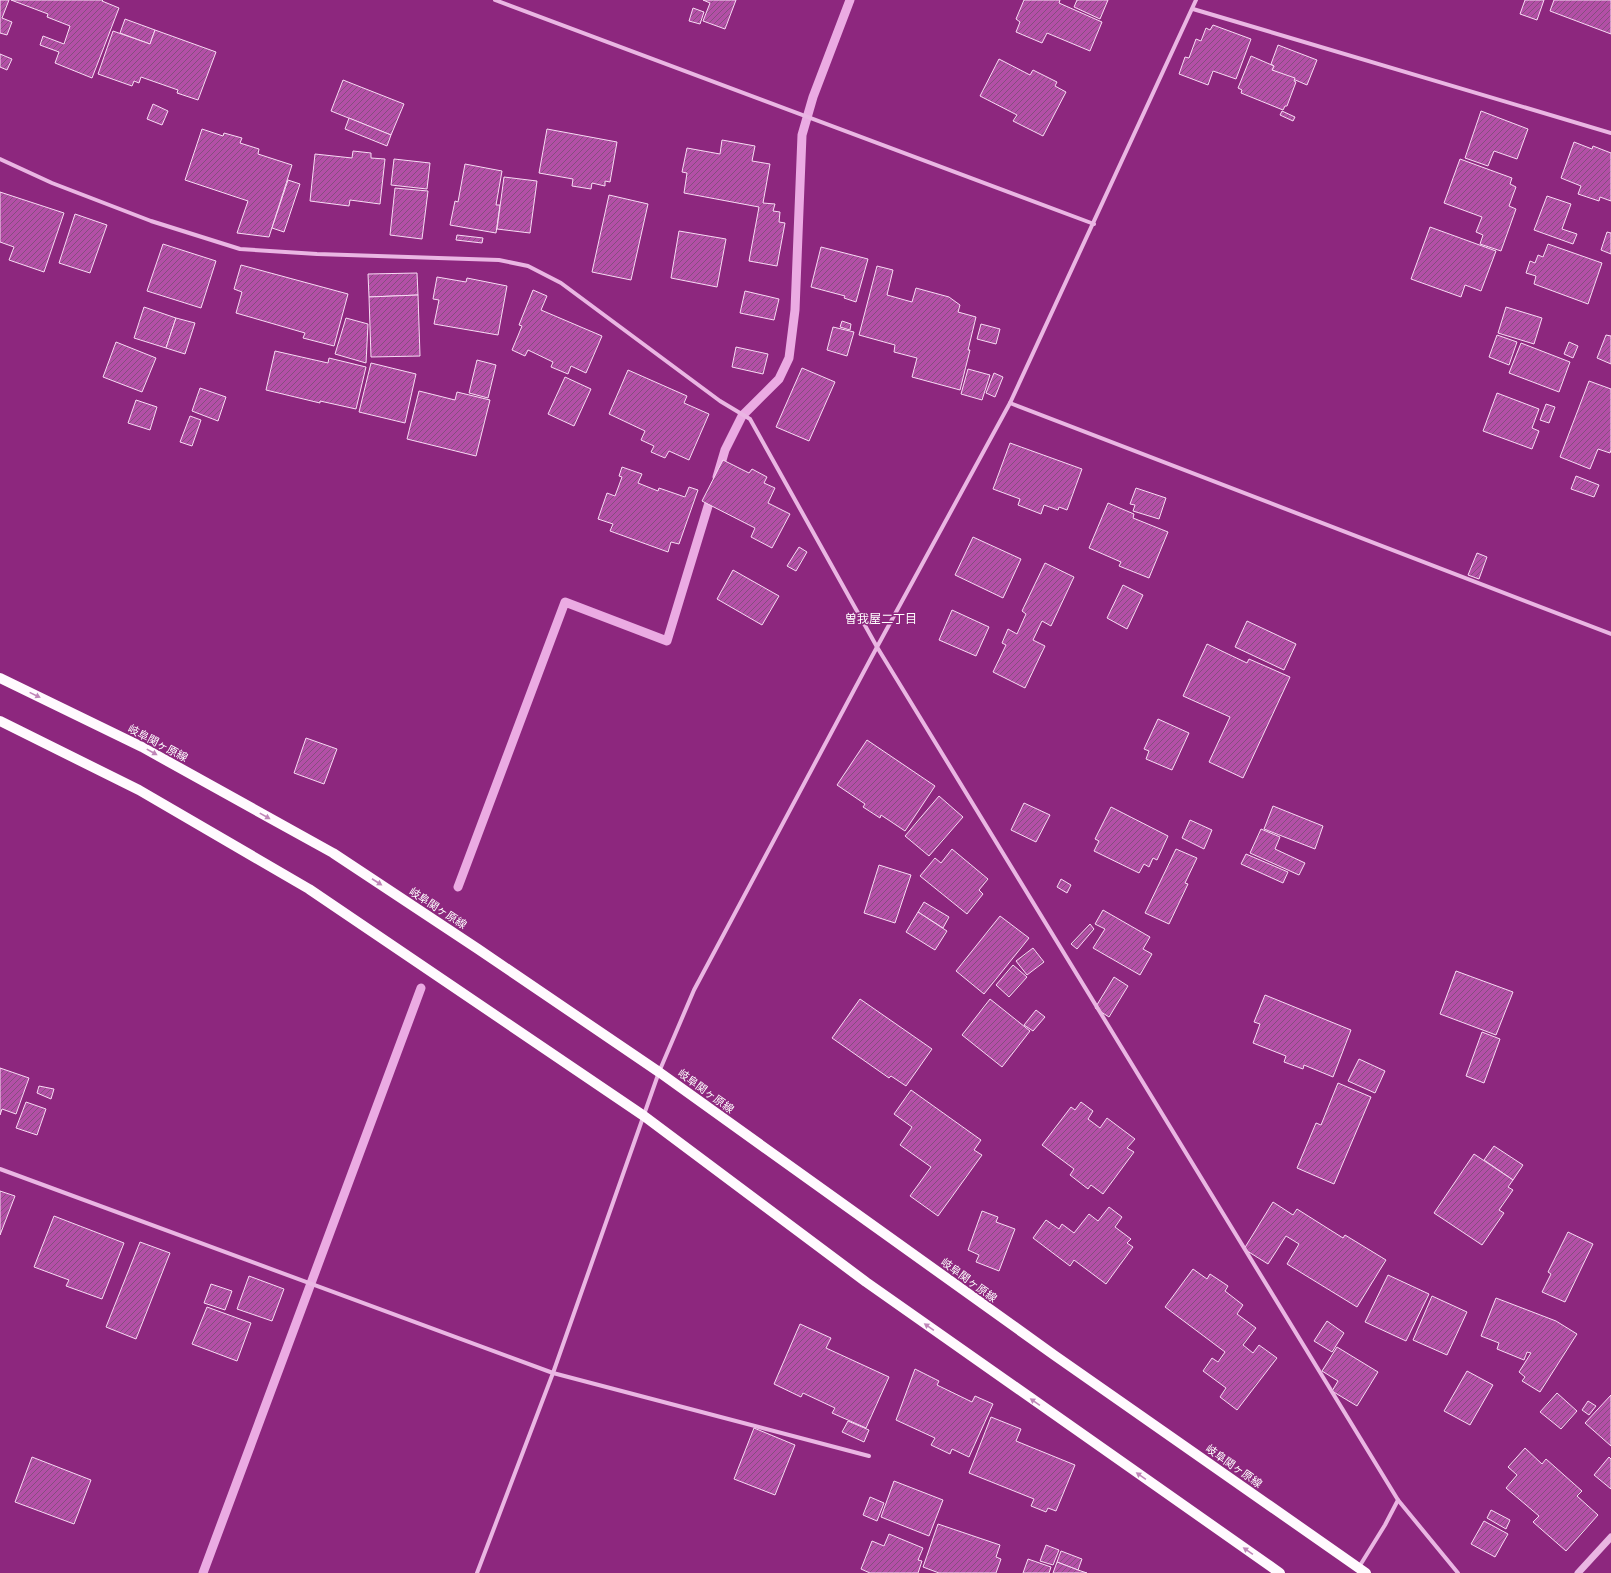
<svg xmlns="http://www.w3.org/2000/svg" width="1611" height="1573" viewBox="0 0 1611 1573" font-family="'Noto Sans','Noto Sans JP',sans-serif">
<defs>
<pattern id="building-hatch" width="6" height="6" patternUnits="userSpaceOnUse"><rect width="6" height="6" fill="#b34fa6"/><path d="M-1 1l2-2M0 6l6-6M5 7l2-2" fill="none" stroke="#854e7e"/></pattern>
</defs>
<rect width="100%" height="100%" fill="#8d277e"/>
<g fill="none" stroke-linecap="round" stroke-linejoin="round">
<g stroke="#ebabe3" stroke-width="9">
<polyline points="717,477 725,450 742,416 779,379 789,358 795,310 802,135 813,97 850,0"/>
<polyline points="458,887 565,602 667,641 712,493"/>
<polyline points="203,1573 421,988"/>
</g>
</g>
<g fill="url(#building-hatch)" stroke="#f8dbf4">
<polygon points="0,0 9,0 2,18 12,22 7,35 0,33"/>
<polygon points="11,0 103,0 102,1 119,8 92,78 55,63 59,52 40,45 43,36 64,44 70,26 47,17 48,14"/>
<polygon points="703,0 736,0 725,29 703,21 710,3"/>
<polygon points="1024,0 1060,0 1059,3 1102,22 1090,51 1047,33 1042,43 1016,32 1020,22 1016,19"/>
<polygon points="1077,0 1108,0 1100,19 1074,7"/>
<polygon points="1525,0 1544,0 1537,20 1520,14"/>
<polygon points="1554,0 1611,0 1611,34 1550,11"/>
<polygon points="693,8 704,12 700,24 689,21"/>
<polygon points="125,19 155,30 150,44 120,33"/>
<polygon points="1213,25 1251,39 1236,79 1213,71 1208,85 1179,74 1185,57 1189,58 1196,39 1201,41 1206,28 1210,30"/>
<polygon points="155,30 216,52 198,100 177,93 178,90 141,77 139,83 134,81 132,86 98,74 113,31 150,44"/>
<polygon points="1278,45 1317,60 1307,85 1272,70 1274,66 1271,64"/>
<polygon points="0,54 12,59 7,70 0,67"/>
<polygon points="1251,56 1274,66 1272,70 1295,78 1294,81 1296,82 1287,106 1285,106 1283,110 1241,93 1242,90 1238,88"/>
<polygon points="999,59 1030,75 1033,70 1057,82 1055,86 1066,92 1043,136 1013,121 1017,115 980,96"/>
<polygon points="343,80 404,104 391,135 331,111"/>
<polygon points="153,104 168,111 162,125 147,119"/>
<polygon points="1282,111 1295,117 1293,121 1280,115"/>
<polygon points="1481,111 1528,129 1517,159 1494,151 1488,166 1465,158"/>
<polygon points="349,118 391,135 387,146 345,129"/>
<polygon points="202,129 223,136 224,133 242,138 240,143 259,149 258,154 292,165 269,237 237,233 248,201 185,180"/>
<polygon points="547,129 617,142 610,182 605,181 605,186 592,183 591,189 572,186 573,179 539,173"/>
<polygon points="722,140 755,146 752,161 770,164 763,203 775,204 773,211 780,212 779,222 785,223 777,266 749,261 759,207 684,193 687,173 682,172 687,148 720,154"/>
<polygon points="1574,142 1592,149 1593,146 1611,153 1611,201 1600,197 1599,201 1578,194 1581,186 1561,178"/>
<polygon points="353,151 371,153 371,158 385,159 380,204 350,200 349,206 310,201 315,154 352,158"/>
<polygon points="394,159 430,163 427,189 391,185"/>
<polygon points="1460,159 1512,178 1510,184 1516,187 1509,206 1516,209 1501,251 1480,244 1483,235 1476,232 1482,217 1444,203"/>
<polygon points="465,164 502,171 496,205 500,205 496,233 450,225 455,201 458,202"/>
<polygon points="504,177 537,181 530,233 497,229"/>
<polygon points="288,180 300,184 284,232 272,228"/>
<polygon points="395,188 428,191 422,239 390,235"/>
<polygon points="0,192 64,213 44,272 9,260 14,247 0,242"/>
<polygon points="609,195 648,204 631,280 592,272"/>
<polygon points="1547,196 1571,204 1562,229 1577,234 1573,244 1534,230"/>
<polygon points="75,214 107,225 90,273 59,263"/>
<polygon points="1430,227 1496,251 1481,291 1465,285 1461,297 1411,279"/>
<polygon points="679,231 726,239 717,287 671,278"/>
<polygon points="1607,232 1611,233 1611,254 1601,250"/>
<polygon points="457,235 483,238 482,243 456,240"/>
<polygon points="163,244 216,261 201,308 147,291"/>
<polygon points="1548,244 1602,263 1588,304 1534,284 1536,276 1526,273 1530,261 1535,263 1538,255 1543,257"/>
<polygon points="821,247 868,259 856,302 844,298 845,296 811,287"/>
<polygon points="241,265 348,294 334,346 303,338 305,333 236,313 242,292 234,289"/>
<polygon points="877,266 893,270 887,295 912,302 916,288 949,297 960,305 958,312 976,317 968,350 970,350 960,390 912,377 917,358 894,352 895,345 859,335"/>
<polygon points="417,273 418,295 369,297 368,274"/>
<polygon points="437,277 466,282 467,278 507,286 498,335 434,324 439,300 433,299"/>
<polygon points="533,290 547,296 541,310 602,336 586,373 571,366 568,374 551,367 553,362 528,350 525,356 512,350 522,326 519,325"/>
<polygon points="745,291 779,299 774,320 740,313"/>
<polygon points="418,295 420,356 371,357 369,297"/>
<polygon points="144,307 176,318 166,348 134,338"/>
<polygon points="1506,307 1542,318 1534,344 1498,333"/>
<polygon points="176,318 195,323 185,354 166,348"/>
<polygon points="346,318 368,324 366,363 335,354"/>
<polygon points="842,321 851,324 850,330 840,327"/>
<polygon points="981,324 1000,329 996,344 977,339"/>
<polygon points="833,327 854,332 847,356 827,350"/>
<polygon points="1497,335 1517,342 1509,365 1489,357"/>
<polygon points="1606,335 1611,336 1611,364 1597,358"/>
<polygon points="116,342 156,358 142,392 103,377"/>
<polygon points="1569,342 1578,346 1573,358 1564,354"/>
<polygon points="1521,343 1570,362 1559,392 1509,373"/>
<polygon points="736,347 768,354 763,374 732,367"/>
<polygon points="275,351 328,363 329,358 366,367 356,409 320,401 320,403 266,390"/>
<polygon points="477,360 496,365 488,398 469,393"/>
<polygon points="371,363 416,374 405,423 359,412"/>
<polygon points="802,368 835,382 809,441 776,427"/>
<polygon points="968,369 990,375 982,400 961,394"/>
<polygon points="628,370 687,396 684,403 709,414 689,460 669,451 665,458 651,452 654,446 641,440 645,431 609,414"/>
<polygon points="994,373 1003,377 995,397 986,393"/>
<polygon points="565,377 591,389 574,426 548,414"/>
<polygon points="1589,381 1611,389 1611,450 1610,453 1598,449 1590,469 1560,457"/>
<polygon points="200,388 226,397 218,421 192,411"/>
<polygon points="419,391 455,400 457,392 490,400 476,456 407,439"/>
<polygon points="1497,393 1539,409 1532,428 1539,431 1532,449 1483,431"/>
<polygon points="136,400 157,407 150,430 128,423"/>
<polygon points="1546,404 1555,407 1549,423 1540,420"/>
<polygon points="190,416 201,420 192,446 180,442"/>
<polygon points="1010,443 1082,469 1067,510 1059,507 1058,510 1044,505 1041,514 1018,505 1020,499 993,489"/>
<polygon points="723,460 749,473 752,469 767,477 764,483 775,488 768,503 790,514 772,548 751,537 755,528 702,501"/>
<polygon points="622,467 642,474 638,483 658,491 659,488 685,497 689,487 698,490 679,544 671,542 668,552 610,531 613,524 598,519 607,493 615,496 622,477 619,476"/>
<polygon points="1576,476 1599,485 1594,497 1571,489"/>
<polygon points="1136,488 1166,498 1159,519 1133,511 1135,505 1130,504"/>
<polygon points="1108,503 1134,514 1133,518 1168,532 1149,578 1119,566 1121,562 1089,548"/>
<polygon points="973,537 1021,559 1003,598 955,575"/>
<polygon points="799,547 807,552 796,571 787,566"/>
<polygon points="1477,553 1487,557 1479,579 1468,575"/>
<polygon points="1045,563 1074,577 1051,626 1042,621 1033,640 1045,646 1025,688 993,672 1006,645 1002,643 1008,629 1017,634 1026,614 1022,611"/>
<polygon points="733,570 779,596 762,625 717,599"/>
<polygon points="1123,585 1143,595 1127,629 1107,618"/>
<polygon points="952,610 989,627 976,656 939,640"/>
<polygon points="1247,621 1296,644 1284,670 1235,647"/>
<polygon points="1207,644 1247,663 1249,659 1290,677 1243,778 1209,762 1230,717 1183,696"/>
<polygon points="1158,719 1189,733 1172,770 1146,759 1149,751 1144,749"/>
<polygon points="306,738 337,749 324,784 294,773"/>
<polygon points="867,740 935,786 905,831 881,815 880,818 863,807 865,804 837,785"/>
<polygon points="939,796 963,817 929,856 905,836"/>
<polygon points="1024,803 1050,815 1036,842 1011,830"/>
<polygon points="1273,806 1323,826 1315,849 1264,829"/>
<polygon points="1111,807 1168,836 1157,860 1153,858 1149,867 1144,864 1139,873 1094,851 1099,841 1095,839"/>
<polygon points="1190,820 1212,830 1204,849 1182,838"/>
<polygon points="1261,829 1280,837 1275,849 1305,863 1299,875 1250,853"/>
<polygon points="952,849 988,879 979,890 983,894 967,914 920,876 935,858 941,863"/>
<polygon points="1176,849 1197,858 1185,883 1188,884 1169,924 1145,913"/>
<polygon points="1246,854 1288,872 1283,883 1241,864"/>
<polygon points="879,865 911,875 895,923 864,913"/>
<polygon points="1061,879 1071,885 1067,893 1057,887"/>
<polygon points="924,902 949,917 943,928 918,912"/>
<polygon points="1103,910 1150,937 1143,949 1152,954 1140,975 1093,948 1105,929 1095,924"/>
<polygon points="918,912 947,931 935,950 906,932"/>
<polygon points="1000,916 1029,938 984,994 956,971"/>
<polygon points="1090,924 1094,929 1077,949 1071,944"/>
<polygon points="1033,948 1044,962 1027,975 1016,961"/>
<polygon points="1013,965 1027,977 1009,997 996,985"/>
<polygon points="1456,971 1513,992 1496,1035 1440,1014"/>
<polygon points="1114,977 1128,986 1109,1017 1095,1008"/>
<polygon points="1265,995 1351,1030 1333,1077 1304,1065 1303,1069 1284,1062 1286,1056 1253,1043 1260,1024 1254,1022"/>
<polygon points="860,999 932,1049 906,1086 891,1076 889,1078 832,1038"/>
<polygon points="990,999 1030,1031 1002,1067 962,1035"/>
<polygon points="1036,1010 1045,1017 1033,1031 1024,1025"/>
<polygon points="1482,1032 1500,1039 1484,1083 1466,1076"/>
<polygon points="1359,1059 1385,1071 1375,1093 1348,1081"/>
<polygon points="0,1068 29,1078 16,1114 2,1109 0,1115"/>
<polygon points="1338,1083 1371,1097 1334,1184 1297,1168 1316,1123 1321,1125"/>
<polygon points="39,1086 54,1089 51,1099 37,1093"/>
<polygon points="911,1090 981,1140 974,1150 982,1155 938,1216 910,1196 931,1167 900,1145 912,1127 894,1114"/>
<polygon points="26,1102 46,1109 37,1135 16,1128"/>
<polygon points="1081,1102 1093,1111 1088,1119 1100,1128 1107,1118 1135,1139 1127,1148 1134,1152 1103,1194 1091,1185 1088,1189 1070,1175 1074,1169 1042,1145 1071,1107 1075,1110"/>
<polygon points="1494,1146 1523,1165 1513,1180 1484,1160"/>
<polygon points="1474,1154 1513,1180 1508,1187 1513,1190 1499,1210 1504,1213 1482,1245 1434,1213"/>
<polygon points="0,1191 15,1196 0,1235"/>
<polygon points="1273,1202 1293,1215 1297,1209 1343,1238 1345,1235 1386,1260 1357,1307 1287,1264 1299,1244 1286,1236 1268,1264 1244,1249"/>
<polygon points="1109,1207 1122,1217 1115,1227 1131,1239 1127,1243 1133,1247 1106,1284 1074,1260 1070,1266 1033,1238 1046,1220 1059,1229 1062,1224 1074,1233 1089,1214 1098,1221"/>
<polygon points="982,1211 998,1217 996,1222 1015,1229 999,1271 976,1262 979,1255 968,1250"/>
<polygon points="54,1216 124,1243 102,1299 66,1286 69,1280 34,1267"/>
<polygon points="1568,1232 1593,1244 1565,1302 1542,1292 1551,1274 1548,1272"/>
<polygon points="140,1242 170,1253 136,1339 106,1327"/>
<polygon points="1193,1269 1207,1279 1210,1274 1228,1286 1225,1291 1243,1305 1237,1314 1256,1328 1243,1345 1253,1353 1259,1345 1277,1358 1237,1410 1220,1397 1226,1388 1203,1371 1212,1358 1218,1362 1225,1352 1165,1307"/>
<polygon points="1388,1275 1429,1294 1406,1341 1365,1322"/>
<polygon points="249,1276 284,1289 272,1321 237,1309"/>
<polygon points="211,1284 232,1291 225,1310 204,1303"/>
<polygon points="1432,1296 1467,1312 1447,1355 1413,1340"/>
<polygon points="1496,1298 1556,1321 1577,1334 1540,1392 1522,1381 1525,1377 1519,1372 1531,1353 1527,1352 1524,1360 1497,1349 1499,1343 1481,1336"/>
<polygon points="207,1307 251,1323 237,1361 192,1344"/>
<polygon points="1327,1321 1344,1333 1332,1352 1314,1341"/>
<polygon points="800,1324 831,1338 826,1348 889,1377 866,1428 832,1413 835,1408 803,1393 801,1397 774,1384"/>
<polygon points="1337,1347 1378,1372 1357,1406 1332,1391 1338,1381 1322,1371"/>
<polygon points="915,1369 939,1381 937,1385 972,1402 975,1396 993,1404 969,1457 952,1449 950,1454 931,1445 935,1438 896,1420"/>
<polygon points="1467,1371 1493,1385 1470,1425 1444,1411"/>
<polygon points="1557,1393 1577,1411 1561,1429 1540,1412"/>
<polygon points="1611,1395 1611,1446 1585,1423"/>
<polygon points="1588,1401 1596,1406 1589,1415 1582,1410"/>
<polygon points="991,1417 1021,1429 1016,1441 1075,1465 1056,1511 1048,1508 1046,1512 1031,1506 1034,1499 969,1473"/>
<polygon points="848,1421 869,1430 864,1442 842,1432"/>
<polygon points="754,1428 795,1445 775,1495 734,1479"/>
<polygon points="1525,1448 1542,1464 1546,1459 1582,1491 1577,1496 1598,1515 1566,1551 1533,1522 1539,1516 1506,1488 1517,1475 1508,1467"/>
<polygon points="32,1457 91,1480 74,1524 15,1502"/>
<polygon points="1609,1457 1611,1459 1611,1489 1594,1475"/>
<polygon points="894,1481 943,1500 929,1536 881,1517"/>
<polygon points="870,1497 884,1503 877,1521 863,1515"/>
<polygon points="1491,1510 1510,1520 1506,1529 1487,1518"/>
<polygon points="1484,1521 1508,1534 1495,1557 1471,1544"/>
<polygon points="938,1524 1000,1545 996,1557 1001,1559 996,1573 939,1573 923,1567"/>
<polygon points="889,1534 923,1548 918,1560 922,1561 918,1573 870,1573 861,1569 872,1541 884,1546"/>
<polygon points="1046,1545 1059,1550 1053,1565 1040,1561"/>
<polygon points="1061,1551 1082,1559 1078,1570 1057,1562"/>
<polygon points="1028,1559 1051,1567 1049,1573 1023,1573"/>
<polygon points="1057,1562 1078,1570 1087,1573 1053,1573"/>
</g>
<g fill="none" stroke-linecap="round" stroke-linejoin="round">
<g stroke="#eab6e3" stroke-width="4">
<polyline points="495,0 1094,224"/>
<polyline points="1193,9 1611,133"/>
<polyline points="0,159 52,183 151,221 240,249 317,254 499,260 528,266 561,283 720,401 750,419 877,647 1398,1500 1385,1525 1359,1567"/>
<polyline points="1010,403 1611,634"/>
<polyline points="0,1169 553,1373 869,1456"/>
<polyline points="1398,1500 1458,1573"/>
<polyline points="477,1573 553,1373 659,1072 694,990 877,647 1010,403 1196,0"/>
</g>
<polyline stroke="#eab6e3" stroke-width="7" points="1578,1573 1611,1537"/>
<g stroke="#fffafe" stroke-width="10">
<polyline points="0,678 142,747 333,853 478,949 659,1072 1054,1355 1366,1573"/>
<polyline points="0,721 139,790 309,889 644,1116 866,1282 1280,1573"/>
</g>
</g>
<defs><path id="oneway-solid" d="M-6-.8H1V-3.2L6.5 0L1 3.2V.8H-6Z"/></defs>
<g fill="#c086b8">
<use href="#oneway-solid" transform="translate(35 695) rotate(26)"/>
<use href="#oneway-solid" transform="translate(152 752) rotate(29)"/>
<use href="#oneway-solid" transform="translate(265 816) rotate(29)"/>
<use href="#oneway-solid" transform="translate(377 882) rotate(33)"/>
<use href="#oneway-solid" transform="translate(929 1327) rotate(-145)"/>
<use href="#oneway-solid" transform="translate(1035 1402) rotate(-145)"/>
<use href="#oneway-solid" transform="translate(1141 1476) rotate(-145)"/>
<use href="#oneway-solid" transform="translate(1248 1551) rotate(-145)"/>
</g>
<g text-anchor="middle" stroke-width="3" stroke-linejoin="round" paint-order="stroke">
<g font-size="11" fill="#fff" stroke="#8d277e">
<text transform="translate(158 743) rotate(28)" y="4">岐阜関ヶ原線</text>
<text transform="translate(438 908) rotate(33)" y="4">岐阜関ヶ原線</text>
<text transform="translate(706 1091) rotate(36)" y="4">岐阜関ヶ原線</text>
<text transform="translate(969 1280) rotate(36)" y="4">岐阜関ヶ原線</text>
<text transform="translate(1234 1466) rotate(35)" y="4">岐阜関ヶ原線</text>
</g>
<g font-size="12" fill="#fff" stroke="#8d277e">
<text x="881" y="623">曽我屋二丁目</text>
</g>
</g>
</svg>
